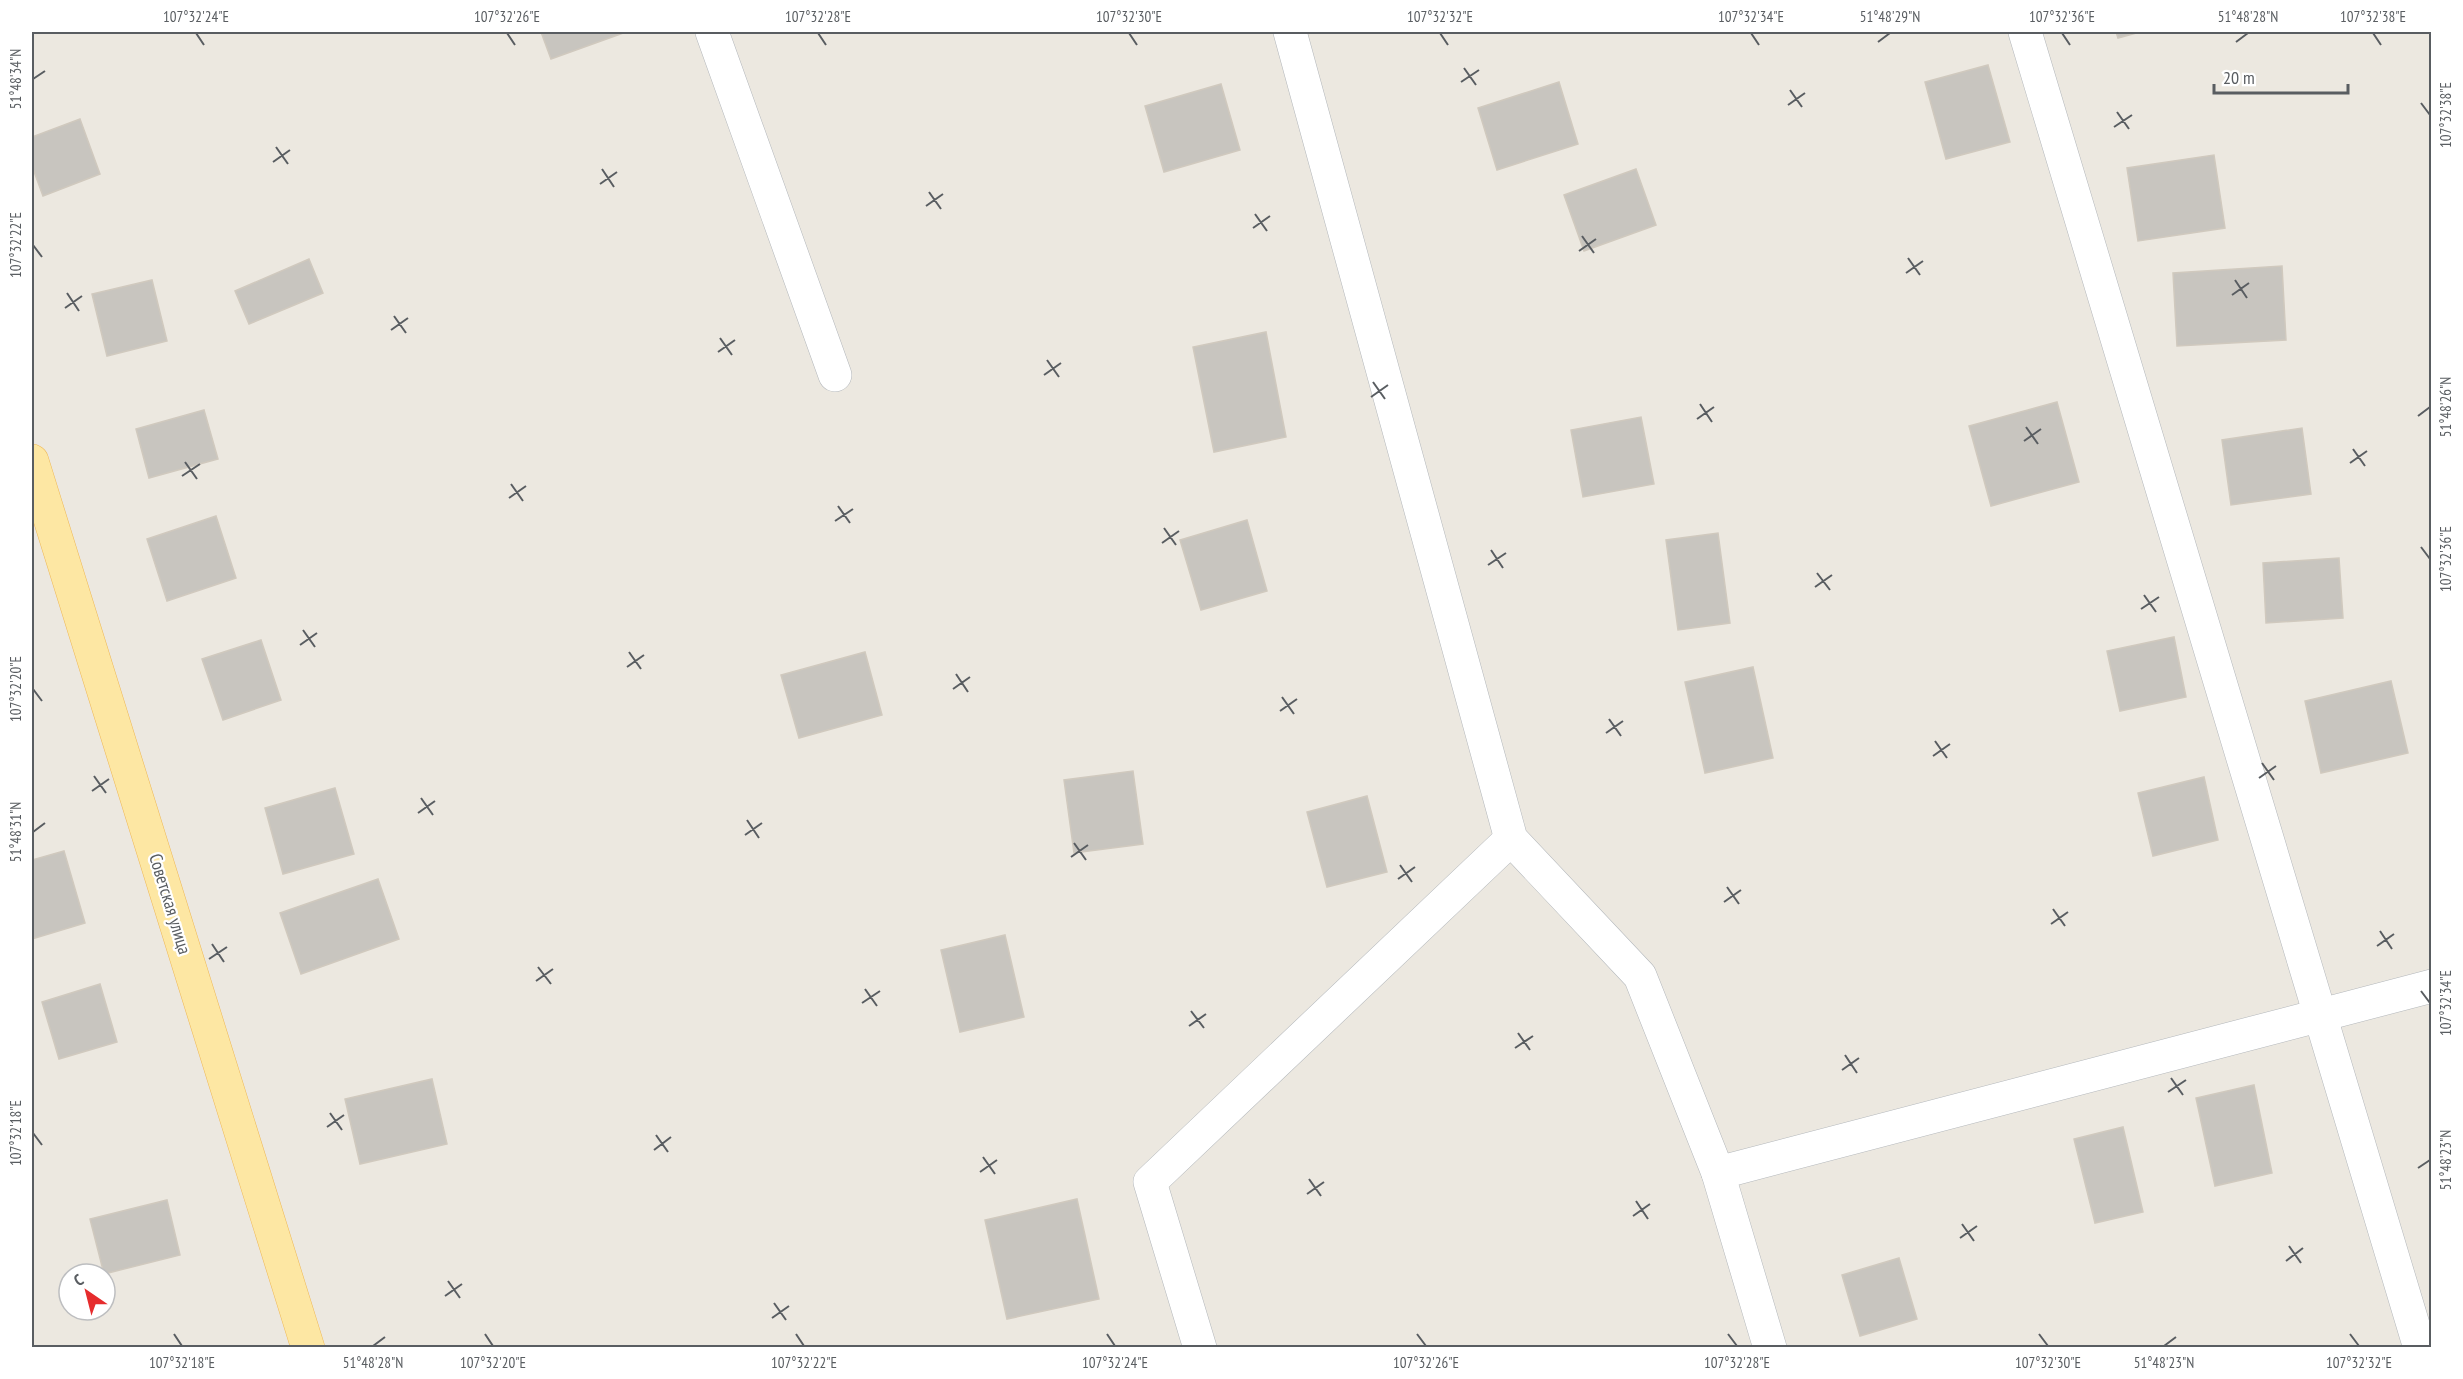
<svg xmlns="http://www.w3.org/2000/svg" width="2463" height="1379" viewBox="0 0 2463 1379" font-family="'PT Sans Narrow',sans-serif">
<rect width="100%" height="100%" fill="#ece8e0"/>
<g fill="#c8c5bf" stroke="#d0c9be" stroke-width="1.5">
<polygon points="541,32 626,32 551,59"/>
<polygon points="2116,32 2140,32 2118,38"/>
<polygon points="1988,65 2010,142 1946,159 1925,82"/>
<polygon points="1559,82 1578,144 1497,170 1478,108"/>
<polygon points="1221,84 1240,150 1164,172 1145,106"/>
<polygon points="80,119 100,174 43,196 32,166 32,137"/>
<polygon points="2214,155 2225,228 2138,241 2127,168"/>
<polygon points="1636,169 1656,225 1584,251 1564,195"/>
<polygon points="309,259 323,293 249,324 235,291"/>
<polygon points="2282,266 2286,340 2177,346 2173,273"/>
<polygon points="152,280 167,341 107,356 92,294"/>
<polygon points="1266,332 1286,437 1214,452 1193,347"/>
<polygon points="2057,402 2079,482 1991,506 1969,426"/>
<polygon points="204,410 218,459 149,478 136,429"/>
<polygon points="1641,417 1654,484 1583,497 1571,430"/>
<polygon points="2302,428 2311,494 2231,505 2222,440"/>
<polygon points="216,516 236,578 167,601 147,539"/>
<polygon points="1247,520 1267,591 1201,610 1180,540"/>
<polygon points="1718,533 1730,623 1678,630 1666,540"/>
<polygon points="2339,558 2343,618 2266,623 2263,563"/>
<polygon points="2174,637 2186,697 2120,711 2107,651"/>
<polygon points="261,640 281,700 223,720 202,659"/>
<polygon points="865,652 882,715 799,738 781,675"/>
<polygon points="1753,667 1773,758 1705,773 1685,682"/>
<polygon points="2391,681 2408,753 2321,773 2305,701"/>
<polygon points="1133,771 1143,844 1074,853 1064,780"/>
<polygon points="2204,777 2218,840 2153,856 2138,793"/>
<polygon points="335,788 354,854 283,874 265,808"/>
<polygon points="1367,796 1387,872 1327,887 1307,812"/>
<polygon points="64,851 85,923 32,939 32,860"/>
<polygon points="378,879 399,939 301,974 280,913"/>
<polygon points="1005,935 1024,1017 960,1032 941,950"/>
<polygon points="100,984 117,1042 59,1059 42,1002"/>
<polygon points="432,1079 447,1144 360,1164 345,1099"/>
<polygon points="2254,1085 2272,1173 2215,1186 2196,1098"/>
<polygon points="2123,1127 2143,1212 2095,1223 2074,1139"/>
<polygon points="1077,1199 1099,1299 1007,1319 985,1220"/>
<polygon points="167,1200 180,1255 104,1274 90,1219"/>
<polygon points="1899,1258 1917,1319 1860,1336 1842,1275"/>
</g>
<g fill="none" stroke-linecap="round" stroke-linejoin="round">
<defs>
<g id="minor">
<polyline points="712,32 835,375"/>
<polyline points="1290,32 1511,839 1640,976 1718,1173 1770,1348"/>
<polyline points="2025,32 2420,1348"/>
<polyline points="1718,1173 2432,986"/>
<polyline points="1200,1348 1150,1182 1511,839"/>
</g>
<polyline id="major" points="32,461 308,1348"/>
</defs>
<use href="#minor" stroke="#b3b7bb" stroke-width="34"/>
<use href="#major" stroke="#eeb756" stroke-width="34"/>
<use href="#minor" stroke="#fff" stroke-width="33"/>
<use href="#major" stroke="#fde7a3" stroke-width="33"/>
</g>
<path fill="none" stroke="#595d61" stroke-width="2" d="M196 33 204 45M507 33 515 45M818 33 826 45M1129 33 1137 45M1440 33 1448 45M1751 33 1759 45M2062 33 2070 45M2373 33 2381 45M1878 42 1890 33M2236 42 2248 33M1464 68 1476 85M33 79 45 71M1461 82 1479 70M1790 90 1802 107M2421 103 2430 115M1788 105 1805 93M2117 112 2129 129M2114 127 2132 115M276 147 288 164M273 162 290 150M602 169 614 187M600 184 617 172M929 192 941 209M926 206 943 194M1255 214 1267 231M1253 228 1270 216M1582 236 1594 253M33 245 42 257M1579 251 1596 239M1908 258 1920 275M1906 273 1923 261M2235 280 2247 298M67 293 79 311M2232 295 2249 283M65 308 82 296M394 316 406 333M391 330 408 318M720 338 732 355M718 352 735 340M1047 360 1059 377M1044 375 1061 363M1373 382 1385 399M1371 397 1388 385M1700 404 1712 422M2418 416 2430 407M1697 419 1714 407M2026 427 2038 444M2024 441 2041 429M2353 449 2365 466M185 462 197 479M2350 463 2367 451M182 476 200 464M511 484 523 501M509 498 526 486M838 506 850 523M835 521 853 509M1164 528 1176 545M1162 543 1179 531M2421 547 2430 559M1491 550 1503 568M1488 565 1506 553M1817 573 1830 590M1815 587 1832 575M2144 595 2156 612M2141 609 2159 597M303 630 315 647M300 645 317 633M629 652 641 669M627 667 644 655M956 674 968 692M33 689 42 701M953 689 970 677M1282 697 1294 714M1280 711 1297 699M1609 719 1621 736M1606 733 1623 721M1935 741 1947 758M1933 756 1950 744M2262 763 2274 780M94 776 106 793M2259 778 2276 766M92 791 109 779M421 798 433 815M418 813 435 801M747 820 759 838M33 832 45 823M745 835 762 823M1074 843 1086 860M1071 857 1088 845M1400 865 1412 882M1398 879 1415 867M1727 887 1739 904M1724 902 1741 890M2053 909 2065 926M2051 924 2068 912M2380 931 2392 949M212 944 224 962M2377 946 2394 934M209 959 227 947M538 967 551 984M536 981 553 969M865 989 877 1006M2421 991 2430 1003M862 1003 880 991M1191 1011 1204 1028M1189 1026 1206 1014M1518 1033 1530 1050M1515 1048 1533 1036M1845 1055 1857 1073M1842 1070 1859 1058M2171 1078 2183 1095M2168 1092 2186 1080M330 1113 342 1130M327 1127 344 1115M33 1133 42 1145M656 1135 668 1152M654 1150 671 1137M983 1157 995 1174M2418 1168 2430 1160M980 1172 997 1160M1309 1179 1321 1196M1307 1194 1324 1182M1636 1201 1648 1219M1633 1216 1650 1204M1962 1224 1974 1241M1960 1238 1977 1226M2289 1246 2301 1263M2286 1261 2303 1248M448 1281 460 1298M445 1296 462 1284M774 1303 786 1320M772 1318 789 1306M174 1334 182 1346M485 1334 493 1346M796 1334 804 1346M1107 1334 1115 1346M1417 1334 1426 1346M1728 1334 1737 1346M2039 1334 2048 1346M2350 1334 2359 1346M373 1346 385 1337M2164 1346 2176 1337"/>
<g text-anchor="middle" stroke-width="4.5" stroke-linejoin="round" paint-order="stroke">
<g font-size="18" fill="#595d61" stroke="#fff">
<text transform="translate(170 904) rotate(73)" y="6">Советская улица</text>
</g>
</g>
<rect width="2463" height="1379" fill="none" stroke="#ffffff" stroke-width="66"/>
<g transform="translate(87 1292) rotate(325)"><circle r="28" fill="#ffffff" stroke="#bdbec0" stroke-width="1.5"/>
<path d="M0-4.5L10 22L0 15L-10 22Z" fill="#e62c2d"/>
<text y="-9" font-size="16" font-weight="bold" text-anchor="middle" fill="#595d61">С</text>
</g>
<path d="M2214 84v9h134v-9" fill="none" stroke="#595d61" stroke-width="3"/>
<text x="2223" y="84" font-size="18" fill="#595d61" stroke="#ffffff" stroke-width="4.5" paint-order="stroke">20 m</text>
<rect x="33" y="33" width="2397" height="1313" fill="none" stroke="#595d61" stroke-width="2"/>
<g font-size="15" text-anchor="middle" fill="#595d61">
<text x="196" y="22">107°32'24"E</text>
<text x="507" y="22">107°32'26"E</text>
<text x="818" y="22">107°32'28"E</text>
<text x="1129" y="22">107°32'30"E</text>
<text x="1440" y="22">107°32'32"E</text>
<text x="1751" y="22">107°32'34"E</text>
<text x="1890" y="22">51°48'29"N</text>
<text x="2062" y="22">107°32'36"E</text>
<text x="2248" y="22">51°48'28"N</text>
<text x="2373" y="22">107°32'38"E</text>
<text transform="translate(16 79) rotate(-90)" y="5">51°48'34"N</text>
<text transform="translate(2446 115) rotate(-90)" y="5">107°32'38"E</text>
<text transform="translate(16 245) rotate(-90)" y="5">107°32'22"E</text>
<text transform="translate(2446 407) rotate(-90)" y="5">51°48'26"N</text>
<text transform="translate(2446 559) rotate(-90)" y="5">107°32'36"E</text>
<text transform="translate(16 689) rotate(-90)" y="5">107°32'20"E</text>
<text transform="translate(16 832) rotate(-90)" y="5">51°48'31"N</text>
<text transform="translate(2446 1003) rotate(-90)" y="5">107°32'34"E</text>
<text transform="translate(16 1133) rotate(-90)" y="5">107°32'18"E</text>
<text transform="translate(2446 1160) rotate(-90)" y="5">51°48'23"N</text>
<text x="182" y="1368">107°32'18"E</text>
<text x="373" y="1368">51°48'28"N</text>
<text x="493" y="1368">107°32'20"E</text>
<text x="804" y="1368">107°32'22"E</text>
<text x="1115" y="1368">107°32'24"E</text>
<text x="1426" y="1368">107°32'26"E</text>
<text x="1737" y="1368">107°32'28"E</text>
<text x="2048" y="1368">107°32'30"E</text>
<text x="2164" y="1368">51°48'23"N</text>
<text x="2359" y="1368">107°32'32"E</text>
</g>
</svg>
